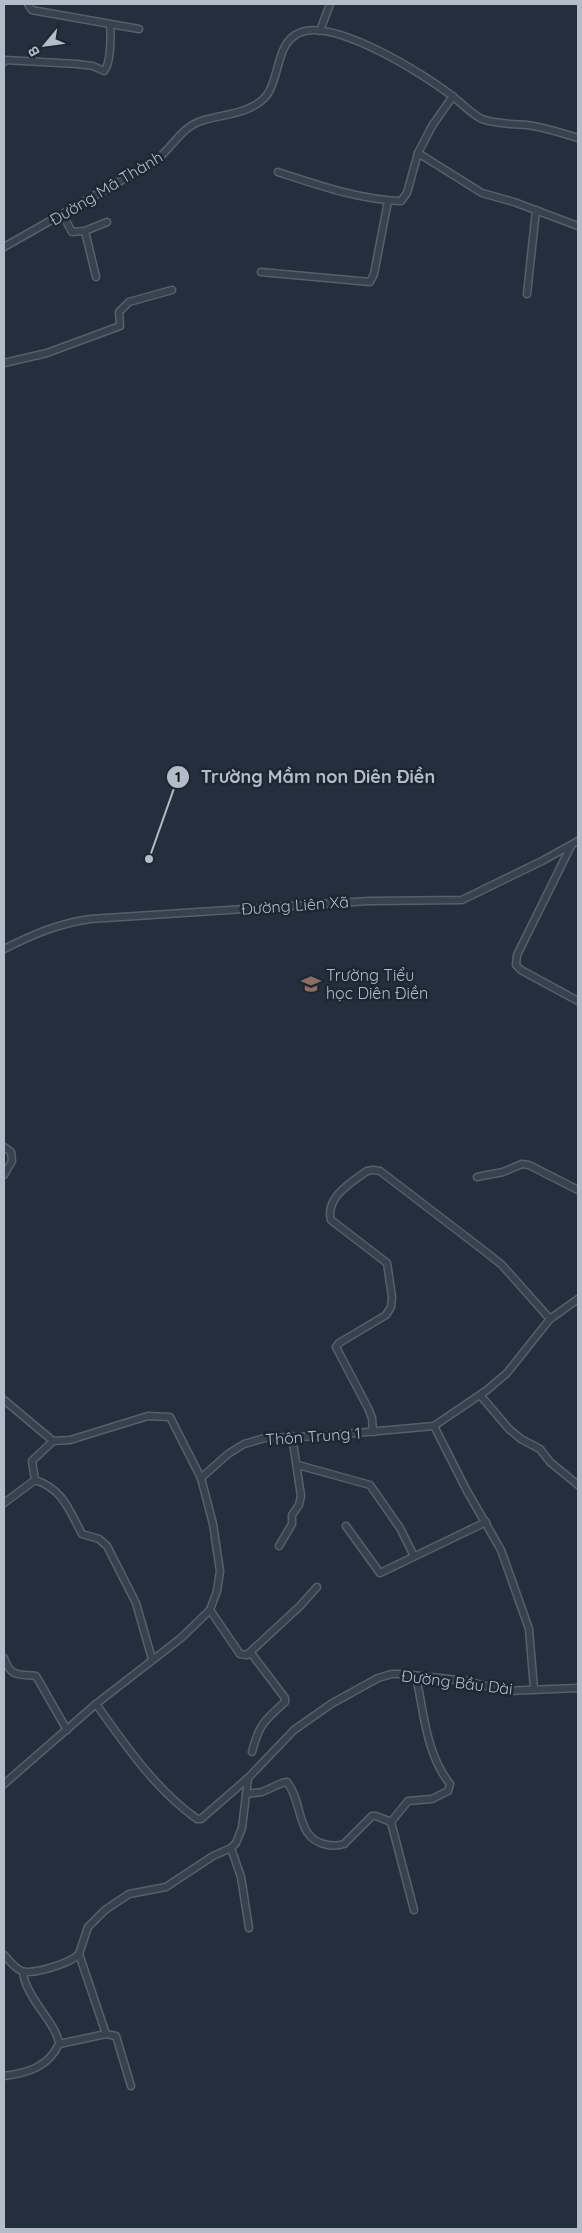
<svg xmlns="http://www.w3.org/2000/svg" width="582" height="2233" viewBox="0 0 582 2233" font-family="Quicksand,sans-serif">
<rect width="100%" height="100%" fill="#242f3e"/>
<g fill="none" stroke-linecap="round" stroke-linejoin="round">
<defs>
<g id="minor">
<polyline points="28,4 32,10 37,11 139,29"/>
<polyline points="320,31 330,4"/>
<path d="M4 62 5 60 77 64 93 66 104 71C111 64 111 35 110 25"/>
<polyline points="453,96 432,126 418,153 482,193 514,202 578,226"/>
<path d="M278 172C318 185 360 200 401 201L407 193 418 153"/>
<polyline points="63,215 72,232 85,231 107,222"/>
<polyline points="85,231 96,277"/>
<path d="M4 247 154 162C171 150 180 128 201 121 223 114 252 114 267 95 280 77 276 43 299 33 333 17 424 74 452 96 462 103 471 114 482 119 496 124 512 124 527 125 544 127 561 133 578 138"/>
<polyline points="261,272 370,282 374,274 388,201"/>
<polyline points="527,294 536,210"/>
<polyline points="4,363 47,353 120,326 119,312 129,302 172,290"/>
<polyline points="571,846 517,955 516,965 521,970 578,1001"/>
<path d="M4 949C34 934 57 924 90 919L369 901 462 900 542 861 578 841"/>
<polyline points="4,1147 11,1152 12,1161 4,1175"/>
<polyline points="477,1177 503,1172 522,1164 529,1165 578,1190"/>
<polyline points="480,1395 509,1429 521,1439 540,1449 550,1462 578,1485"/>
<polyline points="4,1400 53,1441 70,1440 148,1416 170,1417 201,1478"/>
<polyline points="434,1426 467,1491 501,1550 529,1629 534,1689"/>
<path d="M373 1432 372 1418 368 1408 336 1347 339 1343 386 1315 391 1307 392 1297 387 1263 331 1220C325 1198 350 1183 367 1171L373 1170 380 1171 487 1253 502 1265 550 1319"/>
<polyline points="298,1465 370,1485 400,1528 414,1556"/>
<path d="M35 1480C63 1489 69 1510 82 1534L99 1539 107 1546 136 1603 152 1659"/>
<polyline points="4,1503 35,1480 32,1461 53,1441"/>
<polyline points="346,1526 380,1573 486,1522"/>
<polyline points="279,1546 292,1524 292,1515 299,1505 301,1496 292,1436"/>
<polyline points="210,1610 240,1654 247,1655 300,1606 317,1587"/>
<path d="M251 1653 285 1698V1702C265 1720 259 1724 252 1752"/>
<path d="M4 1658C11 1677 17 1674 36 1676L67 1730"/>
<path d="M96 1704C126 1746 155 1789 197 1819H201L248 1778 294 1730 331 1704 378 1678 392 1674H403L467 1681 505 1691 578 1688"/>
<polyline points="4,1784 96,1704 181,1638 210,1610 217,1591 220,1571 213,1524 201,1478 228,1454 244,1444 265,1438 323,1436 434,1426 487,1390 507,1373 550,1319 578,1299"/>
<path d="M246 1794 262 1792 282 1783 287 1782C304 1803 295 1840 328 1845 334 1846 338 1846 344 1844L372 1816H376L391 1822 408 1801 432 1799 448 1791 450 1784C426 1754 424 1713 416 1676"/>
<polyline points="391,1822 414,1910"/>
<polyline points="231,1848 241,1877 249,1928"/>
<path d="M4 1955C9 1960 14 1968 22 1971 33 1975 71 1963 79 1954L88 1927 105 1910 129 1894 166 1887 213 1856 231 1848 236 1843 242 1828 248 1778"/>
<polyline points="106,2034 116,2036 131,2086"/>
<polyline points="59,2044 106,2034 79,1954"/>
<path d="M4 2076C28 2073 48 2067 59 2044 57 2023 26 1999 23 1972"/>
</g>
</defs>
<use href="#minor" stroke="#565f6c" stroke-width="9"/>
<use href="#minor" stroke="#38414e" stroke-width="6"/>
</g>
<defs>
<symbol id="school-bare" viewBox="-9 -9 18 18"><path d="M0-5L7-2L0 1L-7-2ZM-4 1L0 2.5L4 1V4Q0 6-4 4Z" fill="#8d6e63" stroke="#1d2633" stroke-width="2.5" paint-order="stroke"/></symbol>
</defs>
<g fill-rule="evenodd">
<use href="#school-bare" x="297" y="970" width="28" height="28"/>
</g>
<g text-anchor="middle" stroke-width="5" stroke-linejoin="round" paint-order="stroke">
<g font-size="16" fill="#b4bcc9" stroke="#1d2633">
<text transform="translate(106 188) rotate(-31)" y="6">Đường Mâ Thành</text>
<text transform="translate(295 905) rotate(-4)" y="6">Đường Liên Xã</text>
<text transform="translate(313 1436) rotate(-4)" y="6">Thôn Trung 1</text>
<text transform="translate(457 1682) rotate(7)" y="6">Đường Bầu Dài</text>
</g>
<g font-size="16" fill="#b4bcc9" stroke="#1d2633" text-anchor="start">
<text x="326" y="981">Trường Tiểu<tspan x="326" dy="18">học Diên Điền</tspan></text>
</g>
</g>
<path fill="none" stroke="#b4bcc9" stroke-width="2" d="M149 859L178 777"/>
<g fill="#b4bcc9" stroke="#1d2633" stroke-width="2">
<circle cx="149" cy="859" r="5"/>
<circle cx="178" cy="777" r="12"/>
</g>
<g font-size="15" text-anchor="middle" font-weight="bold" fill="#111">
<text x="178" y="782">1</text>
</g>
<g font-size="18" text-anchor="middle" font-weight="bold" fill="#b4bcc9" stroke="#1d2633" stroke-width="5" stroke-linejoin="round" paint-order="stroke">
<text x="318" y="783">Trường Mầm non Diên Điền</text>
</g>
<rect width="582" height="2233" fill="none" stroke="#b4bcc9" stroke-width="10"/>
<g transform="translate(45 45) rotate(241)" stroke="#1d2633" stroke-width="4" paint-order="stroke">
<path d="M0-4L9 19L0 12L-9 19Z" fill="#b4bcc9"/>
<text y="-8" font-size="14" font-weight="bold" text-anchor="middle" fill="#b4bcc9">B</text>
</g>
</svg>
